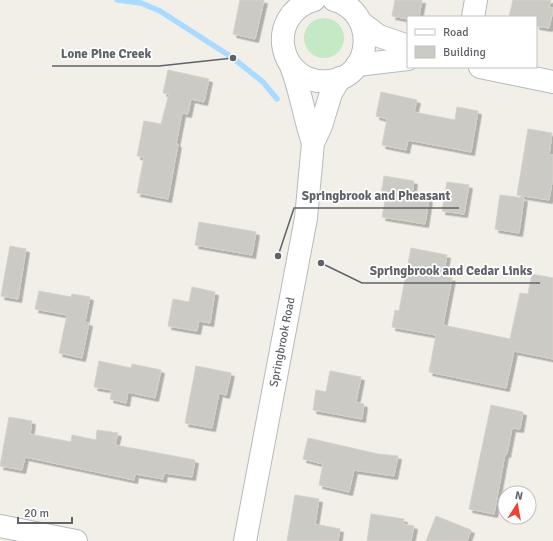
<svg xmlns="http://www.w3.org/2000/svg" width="553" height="541" viewBox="0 0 553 541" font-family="Signika,sans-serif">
<defs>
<filter id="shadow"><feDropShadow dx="3.5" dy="3.5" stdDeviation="0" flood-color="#0004"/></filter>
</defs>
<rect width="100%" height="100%" fill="#f1efe8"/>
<circle fill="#c5e8c5" cx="324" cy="38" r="20"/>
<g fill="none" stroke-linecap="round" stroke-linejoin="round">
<polyline stroke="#aadaff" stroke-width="5.5" points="117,0 141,3 160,11 233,58 263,82 277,99"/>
</g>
<g fill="#cccac5" stroke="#d6d1c6" filter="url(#shadow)">
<polygon points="240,0 264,0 255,39 233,34"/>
<polygon points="395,0 422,0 419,17 408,17 408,19 392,16"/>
<polygon points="513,0 551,0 549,7 553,8 553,10 549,28 536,26 536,17 509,17"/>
<polygon points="168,70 209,79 204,102 191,99 188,114 182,113 176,144 178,144 168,199 137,193 144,157 137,156 144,121 161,124 169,94 163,93"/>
<polygon points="381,92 417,100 414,112 455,120 457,107 478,111 471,152 408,140 406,150 382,145 387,119 376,116"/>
<polygon points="528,129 552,133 549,155 553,155 553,176 549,200 517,195"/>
<polygon points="384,176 414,181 412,195 429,199 425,224 382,217 386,196 381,195"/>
<polygon points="447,182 469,185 464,214 442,211"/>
<polygon points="500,195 524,198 519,233 495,229"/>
<polygon points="199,222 256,232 252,255 195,245"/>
<polygon points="10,246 26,249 18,299 1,296"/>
<polygon points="411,248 447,255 443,277 452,278 443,325 510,339 520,293 528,294 532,274 553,278 553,359 514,351 506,388 429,372 436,335 392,327 395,310 399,311"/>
<polygon points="192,287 215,292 210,323 199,321 197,331 168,326 173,299 189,302"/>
<polygon points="39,291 71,297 72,294 90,297 85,322 89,323 82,358 59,353 67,315 35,309"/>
<polygon points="99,361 131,368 132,364 161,370 155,398 128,392 126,403 110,399 112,390 94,387"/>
<polygon points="196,366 231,373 226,395 219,393 212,428 185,423"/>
<polygon points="330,371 361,377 356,402 364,404 362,419 313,410 316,390 326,392"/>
<polygon points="491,405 523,412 520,429 512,428 507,454 505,454 494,514 469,509"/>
<polygon points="9,417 32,421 30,434 71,442 72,435 96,440 97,430 118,433 115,445 195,460 192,477 164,473 163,479 135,474 134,480 25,457 22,470 0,466"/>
<polygon points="308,438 378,454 398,456 394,476 354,470 349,492 319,485 323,464 303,459"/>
<polygon points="295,495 319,499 315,524 340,529 338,541 287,541"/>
<polygon points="371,514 404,519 403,524 414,526 411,541 367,541"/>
<polygon points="436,516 471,530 467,541 426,541"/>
</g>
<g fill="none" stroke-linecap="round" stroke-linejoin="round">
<defs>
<polyline id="street" points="473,17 476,0"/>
<g id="secondary">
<path d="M314 0C264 15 278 86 329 81 374 78 377 11 334 0"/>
<polyline points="363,24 379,36 408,46"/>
<polyline points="357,65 408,59"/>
<path d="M291 66C301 91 304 117 313 143"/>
<polyline points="480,67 553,82"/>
<polyline points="0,526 76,541"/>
<polyline points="245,541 306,218 313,143 321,126 331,93 340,78"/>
</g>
</defs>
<use href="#street" stroke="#b5b8bc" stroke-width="24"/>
<use href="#secondary" stroke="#b6babf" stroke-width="24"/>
<use href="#street" stroke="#fff" stroke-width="22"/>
<use href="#secondary" stroke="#fff" stroke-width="22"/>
</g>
<g text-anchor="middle" stroke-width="3.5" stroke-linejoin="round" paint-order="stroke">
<g font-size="12" fill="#5f6368" stroke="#fff">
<text transform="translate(282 342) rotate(-79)" y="4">Springbrook Road</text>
</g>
</g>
<path fill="none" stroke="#5f6368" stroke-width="1.5" d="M233 58L159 66H52M278 256L294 208H459M321 263L362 283H540"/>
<g fill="#5f6368" stroke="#fff" stroke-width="1.5">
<circle cx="233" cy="58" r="4"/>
<circle cx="278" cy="256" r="4"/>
<circle cx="321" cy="263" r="4"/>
</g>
<g font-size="13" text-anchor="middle" font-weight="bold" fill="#5f6368" stroke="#fff" stroke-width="3.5" stroke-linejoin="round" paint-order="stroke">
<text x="106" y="58">Lone Pine Creek</text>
<text x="376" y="200">Springbrook and Pheasant</text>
<text x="451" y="275">Springbrook and Cedar Links</text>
</g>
<rect x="407" y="16" width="130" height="52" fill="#ffffff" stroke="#bfc1c3"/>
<rect x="415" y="29" width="20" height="6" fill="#ffffff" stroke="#bfc1c3"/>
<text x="443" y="36" font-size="12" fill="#5f6368">Road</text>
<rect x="415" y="46" width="20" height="12" fill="#cccac5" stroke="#bfc1c3"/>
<text x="443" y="56" font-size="12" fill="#5f6368">Building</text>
<g transform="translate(517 505) rotate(11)"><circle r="19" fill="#ffffff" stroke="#bfc1c3"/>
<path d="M0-3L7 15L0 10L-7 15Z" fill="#ea4335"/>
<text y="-6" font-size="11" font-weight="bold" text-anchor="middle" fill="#5f6368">N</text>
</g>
<path d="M18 517v6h54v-6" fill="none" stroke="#5f6368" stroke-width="2"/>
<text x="24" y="517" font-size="12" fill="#5f6368" stroke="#ffffff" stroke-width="3" paint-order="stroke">20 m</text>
</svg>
